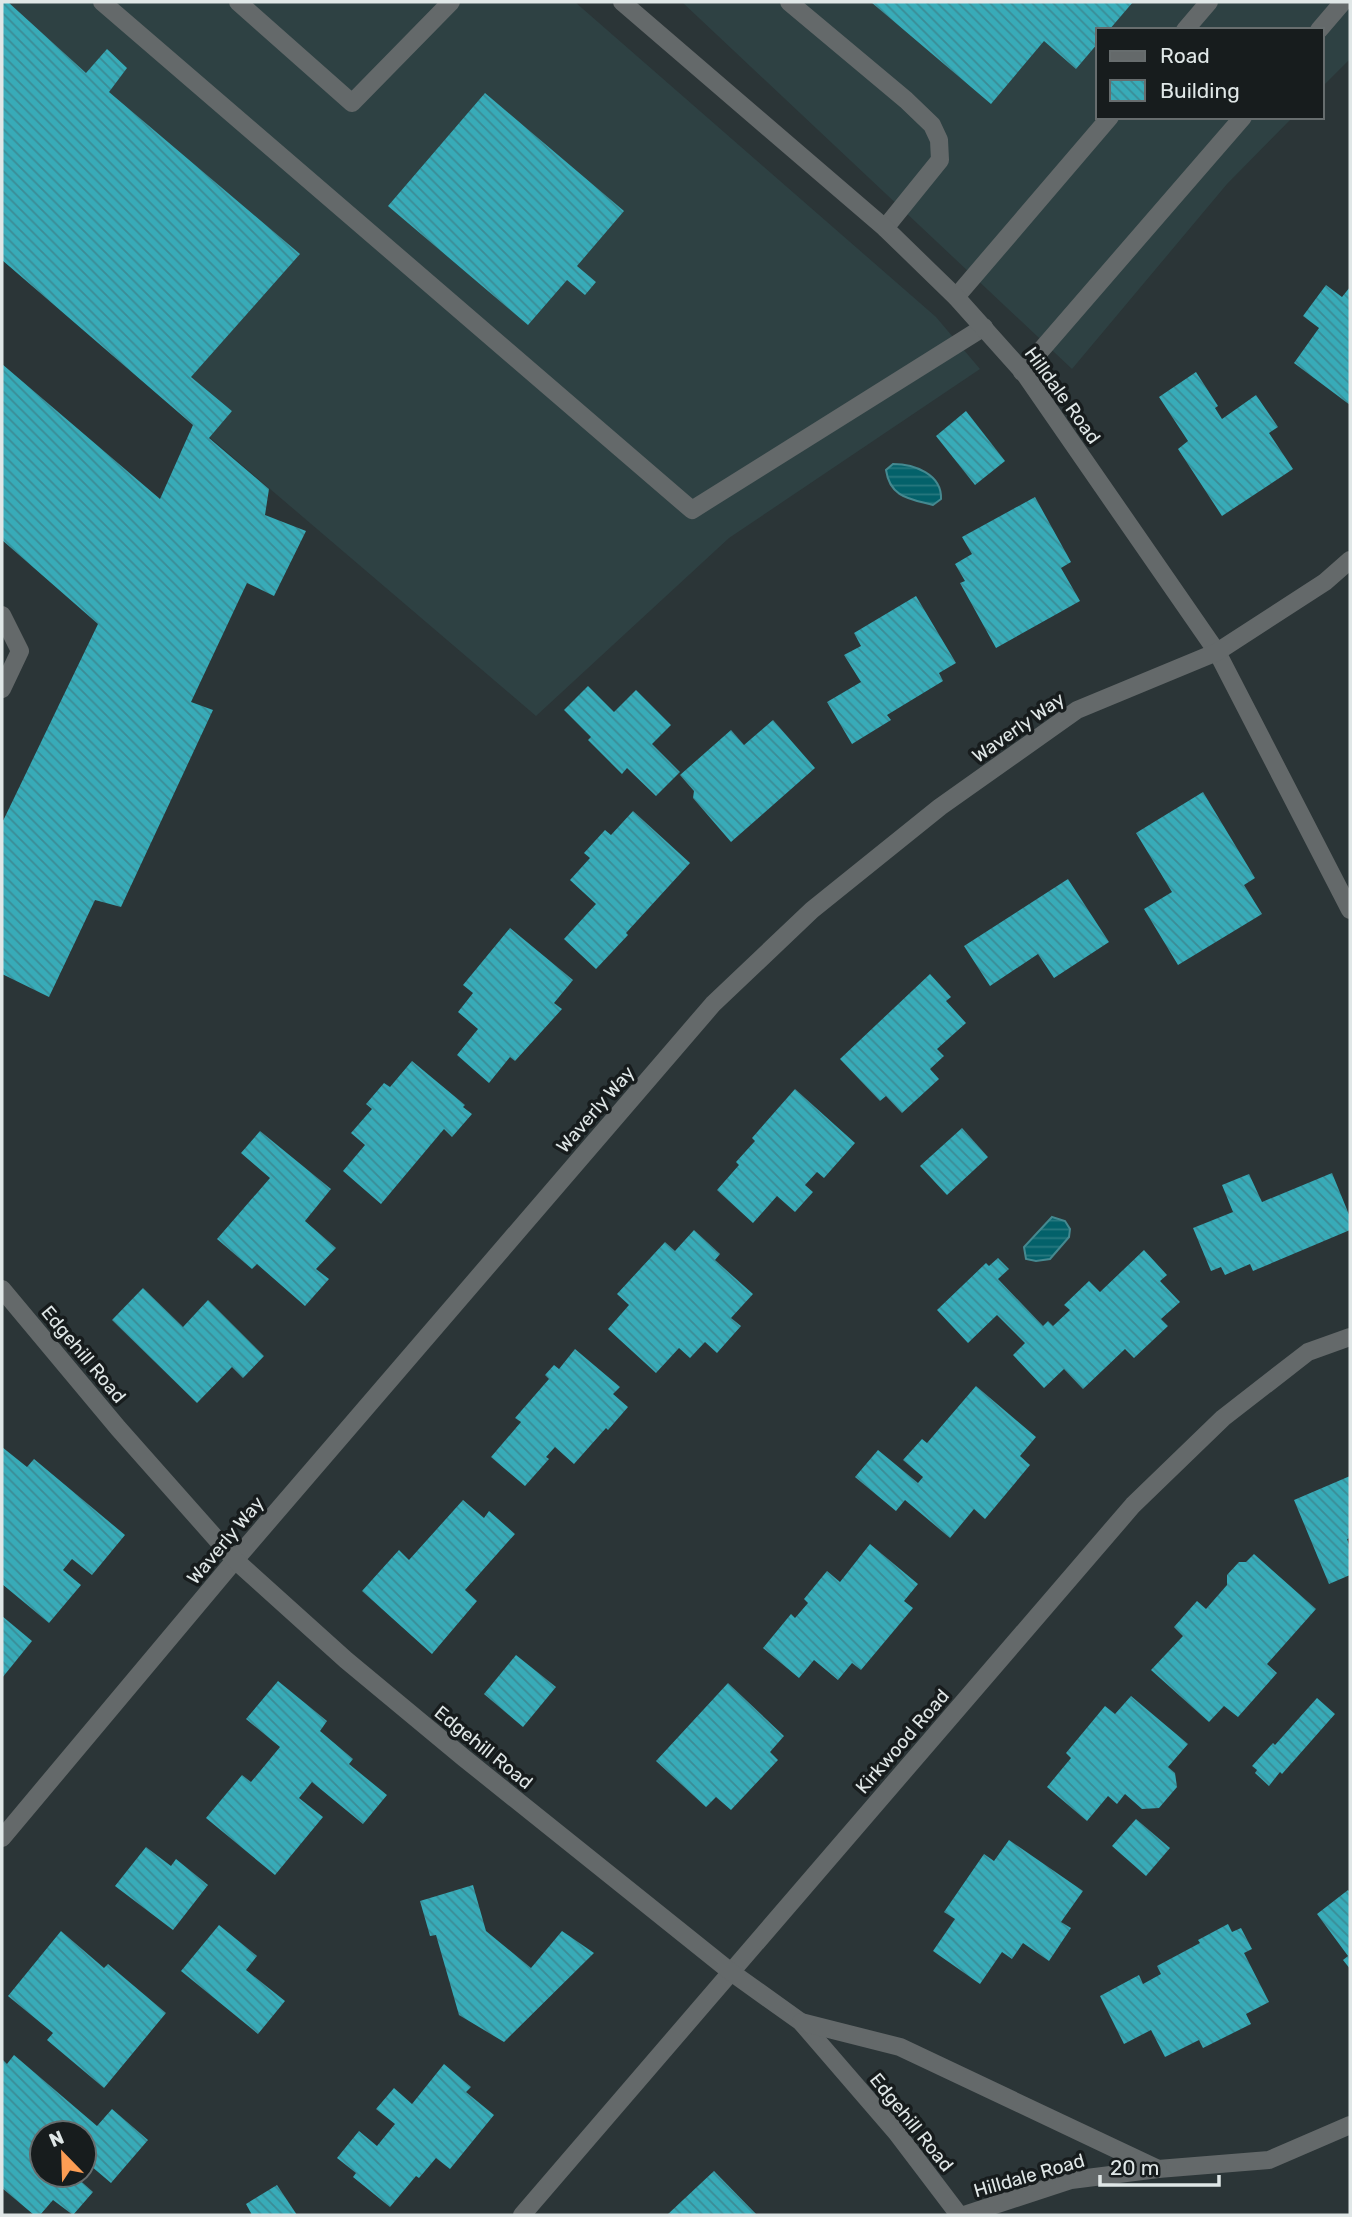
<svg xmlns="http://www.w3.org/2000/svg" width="1352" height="2217" viewBox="0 0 1352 2217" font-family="Rubik,sans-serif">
<defs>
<pattern id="water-rules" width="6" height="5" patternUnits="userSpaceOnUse" patternTransform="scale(1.75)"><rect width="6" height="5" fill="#03616a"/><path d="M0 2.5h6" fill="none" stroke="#27787f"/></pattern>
<pattern id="building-back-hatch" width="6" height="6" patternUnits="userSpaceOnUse" patternTransform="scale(1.75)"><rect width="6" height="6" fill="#38abb8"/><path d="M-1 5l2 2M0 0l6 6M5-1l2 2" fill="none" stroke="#3b8c96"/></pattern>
</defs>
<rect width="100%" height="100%" fill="#2b3537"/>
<g fill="#2e4143">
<polygon points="2,2 575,2 936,317 980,369 729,538 536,716 2,260"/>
<polygon points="682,2 1350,2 1350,59 1322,87 1322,30 1098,30 1098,117 1293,117 1227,184 1072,369"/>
</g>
<g fill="url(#water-rules)" stroke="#458990" stroke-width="2">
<path d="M893 464C914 464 942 474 941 499L933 505C911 499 890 498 886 470Z"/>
<polygon points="1052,1217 1065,1221 1070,1229 1069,1237 1050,1259 1036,1261 1026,1259 1024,1247"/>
</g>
<g fill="url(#building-back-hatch)">
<polygon points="2,2 8,2 86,73 107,49 127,68 109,92 300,254 191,377 232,411 209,438 269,489 265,515 306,531 274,596 247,583 191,702 213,710 121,907 95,900 49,997 2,974 2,823 98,624 2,540 2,364 160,499 193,425 2,260"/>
<polygon points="871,2 1133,2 1109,30 1098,30 1098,43 1076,69 1044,41 991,104"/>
<polygon points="485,93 624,211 577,266 596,282 585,295 567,280 528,325 388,206"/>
<polygon points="1326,285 1342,297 1350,287 1350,405 1294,363 1319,328 1303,316"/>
<polygon points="1196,372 1218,406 1215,408 1222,419 1256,395 1278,427 1269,433 1293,469 1222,516 1178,449 1188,441 1159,397"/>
<polygon points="966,411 1005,461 975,485 936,436"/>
<polygon points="1035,497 1071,562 1061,568 1080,601 996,648 960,583 965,581 955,564 972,554 962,537"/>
<polygon points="916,596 956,663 939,673 943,681 887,715 891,720 852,744 827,702 861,682 844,655 861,646 854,633"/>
<polygon points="588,686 614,712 636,690 671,725 652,744 680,772 656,796 627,768 622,774 588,740 591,737 564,710"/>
<polygon points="773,720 815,768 731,842 693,798 694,791 680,775 731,730 744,745"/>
<polygon points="1203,792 1255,878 1244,885 1262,914 1178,965 1144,909 1172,892 1136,833"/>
<polygon points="633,811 690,863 626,933 628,935 596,969 564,939 596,904 570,880 590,858 584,853 605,830 611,835"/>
<polygon points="1068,879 1109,942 1054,978 1038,954 990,986 964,946"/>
<polygon points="510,928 573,980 554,1003 562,1009 515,1061 510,1057 489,1083 457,1055 478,1029 458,1012 473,993 463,985"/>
<polygon points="930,974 951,997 946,1001 966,1023 937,1049 944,1056 930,1069 939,1079 902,1113 886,1096 880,1101 840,1059"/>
<polygon points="412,1061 465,1105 463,1107 472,1114 452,1137 444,1129 381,1204 343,1171 365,1145 351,1133 372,1109 366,1104 384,1083 390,1087"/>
<polygon points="795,1089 855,1143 824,1178 817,1172 805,1185 813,1192 795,1212 777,1196 753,1223 717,1190 739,1165 736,1162 755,1141 752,1138"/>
<polygon points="962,1128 988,1157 947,1195 920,1166"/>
<polygon points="260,1131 331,1189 305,1221 336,1248 316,1269 329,1279 305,1306 257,1264 252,1269 217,1239 270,1178 241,1153"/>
<polygon points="1332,1173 1350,1217 1350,1230 1253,1271 1250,1264 1225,1275 1221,1267 1211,1271 1193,1228 1233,1212 1222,1185 1249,1174 1262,1202"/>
<polygon points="694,1230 720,1254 715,1260 753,1294 731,1318 741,1326 717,1353 705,1342 690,1358 679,1348 656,1373 608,1329 629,1305 617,1294 665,1242 675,1251"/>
<polygon points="1144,1250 1167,1275 1160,1281 1180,1302 1161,1319 1168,1326 1134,1358 1125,1349 1083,1389 1064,1369 1044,1388 1013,1355 1025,1343 997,1315 968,1343 937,1310 986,1263 989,1266 998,1258 1009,1269 998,1279 1043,1326 1048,1321 1053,1326 1070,1310 1064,1305 1089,1281 1100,1292"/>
<polygon points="143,1288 183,1327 208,1300 264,1356 243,1378 232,1367 197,1403 112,1320"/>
<polygon points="575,1349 620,1387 613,1394 628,1407 608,1430 606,1428 574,1464 555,1447 546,1457 549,1459 525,1486 491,1457 521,1422 515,1418 549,1379 545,1375 554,1365 559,1369"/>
<polygon points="976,1386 1036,1437 1020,1456 1030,1465 985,1519 974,1509 950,1538 905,1500 896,1511 855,1477 878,1450 918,1483 923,1477 903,1460 922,1439 927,1443"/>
<polygon points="2,1447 27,1467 34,1459 125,1535 92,1575 72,1559 63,1570 81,1585 49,1623 2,1584"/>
<polygon points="1350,1476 1350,1538 1347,1539 1350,1547 1350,1575 1329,1584 1294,1500"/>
<polygon points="463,1500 484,1518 489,1511 515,1534 465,1590 477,1601 432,1654 362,1591 399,1550 409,1560"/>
<polygon points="870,1544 918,1584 904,1601 913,1608 861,1670 852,1663 838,1680 814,1660 799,1678 763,1648 791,1614 795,1618 808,1603 804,1599 827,1571 840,1582"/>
<polygon points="1254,1554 1316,1609 1267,1664 1277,1673 1238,1717 1224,1706 1209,1722 1151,1670 1183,1636 1174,1627 1197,1601 1206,1609 1227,1585 1227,1575 1239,1562 1246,1562"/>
<polygon points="2,1616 32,1641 2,1678"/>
<polygon points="516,1655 556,1687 523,1727 484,1694"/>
<polygon points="278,1681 327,1721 320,1731 353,1759 349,1764 387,1795 363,1824 312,1782 299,1798 323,1817 275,1875 206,1818 242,1775 251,1782 280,1747 246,1719"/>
<polygon points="728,1683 784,1736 770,1752 778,1760 731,1810 716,1797 706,1807 656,1761"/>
<polygon points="1131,1696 1188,1744 1168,1767 1175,1773 1177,1787 1159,1808 1142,1809 1125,1794 1117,1804 1108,1796 1087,1821 1047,1787 1071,1758 1066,1753 1105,1706 1115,1714"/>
<polygon points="1317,1698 1335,1714 1282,1774 1280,1772 1269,1786 1255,1773 1257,1770 1252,1766 1273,1743 1275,1745"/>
<polygon points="1136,1819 1170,1848 1146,1876 1112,1846"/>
<polygon points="1009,1840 1083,1891 1061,1922 1071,1928 1049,1961 1023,1943 1012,1959 1002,1952 980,1984 933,1951 955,1919 944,1912 984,1854 994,1861"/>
<polygon points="146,1847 171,1866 176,1859 208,1885 173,1930 115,1886"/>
<polygon points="473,1885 486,1931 531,1968 562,1931 594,1953 504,2042 459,2015 436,1935 430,1936 420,1901"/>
<polygon points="1348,1890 1350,1893 1350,1969 1343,1960 1348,1956 1317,1914"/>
<polygon points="1228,1924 1232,1932 1241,1928 1252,1949 1244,1953 1269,2002 1246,2014 1251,2024 1203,2048 1199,2040 1165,2057 1151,2030 1124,2044 1100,1996 1139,1975 1143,1984 1161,1974 1157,1966 1200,1943 1198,1940"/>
<polygon points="219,1925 257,1956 246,1970 285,2001 258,2034 181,1971"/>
<polygon points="61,1931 104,1968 108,1964 166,2013 104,2088 47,2040 53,2033 8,1996"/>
<polygon points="14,2055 97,2126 112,2109 148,2140 111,2183 84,2160 84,2133 42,2133 42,2175 74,2175 93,2192 73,2215 53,2200 40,2215 34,2215 2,2188 2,2059 7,2064"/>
<polygon points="444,2064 471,2087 466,2092 494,2115 450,2169 436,2158 419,2178 416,2176 390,2207 353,2177 356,2173 337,2158 359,2131 377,2146 395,2124 376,2109 394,2088 412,2104"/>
<polygon points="714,2171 757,2215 667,2215"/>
<polygon points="277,2185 297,2215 252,2215 246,2204"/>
</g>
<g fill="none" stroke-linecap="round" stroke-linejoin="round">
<g stroke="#64696a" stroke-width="18">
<polyline points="102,2 692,510 984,327"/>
<polyline points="238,2 352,103 451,2"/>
<polyline points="789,2 906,100 932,125 939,140 940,160 885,228"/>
<polyline points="1185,30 1209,2"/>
<polyline points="1319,30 1343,2"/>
<polyline points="956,297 1110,117"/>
<polyline points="1022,372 1243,117"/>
<polyline points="2,615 20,651 2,689"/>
</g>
<g stroke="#64696a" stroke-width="18">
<polyline points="622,2 885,228 956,297 1024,373 1217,652 1350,910"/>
<polyline points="2,1838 235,1560 713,1004 812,910 940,807 1077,710 1217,652 1325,582 1350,560"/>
<polyline points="522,2215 1133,1505 1223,1418 1308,1352 1350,1337"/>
<polyline points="964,2215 1071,2180 1158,2169 1269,2160 1350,2125"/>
</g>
<g stroke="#64696a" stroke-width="18">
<polyline points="2,1289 118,1428 235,1560 346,1660 464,1758 731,1972 801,2022 896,2132 959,2215"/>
<polyline points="801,2022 900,2047 1158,2169"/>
</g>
</g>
<g text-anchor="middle" stroke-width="7" stroke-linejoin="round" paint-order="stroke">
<g font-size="19" fill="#e0e7e7" stroke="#171c1d">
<text transform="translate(1063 395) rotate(54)" y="7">Hilldale Road</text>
<text transform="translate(1018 727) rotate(-35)" y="7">Waverly Way</text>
<text transform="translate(595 1109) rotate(-49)" y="7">Waverly Way</text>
<text transform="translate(84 1354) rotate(50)" y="7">Edgehill Road</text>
<text transform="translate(225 1540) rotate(-50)" y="7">Waverly Way</text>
<text transform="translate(902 1741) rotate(-49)" y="7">Kirkwood Road</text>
<text transform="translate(484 1747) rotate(39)" y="7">Edgehill Road</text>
<text transform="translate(912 2122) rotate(51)" y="7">Edgehill Road</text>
<text transform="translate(1029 2175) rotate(-16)" y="7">Hilldale Road</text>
</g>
</g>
<rect width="1352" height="2217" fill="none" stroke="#e0e7e7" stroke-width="7"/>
<rect x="1096" y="28" width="228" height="91" fill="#171c1d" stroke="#676d6e" stroke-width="2"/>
<rect x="1110" y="51" width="35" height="10" fill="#64696a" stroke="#676d6e" stroke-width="2"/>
<text x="1160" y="63" font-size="21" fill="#e0e7e7">Road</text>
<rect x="1110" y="80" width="35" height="21" fill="url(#building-back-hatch)" stroke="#676d6e" stroke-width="2"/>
<text x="1160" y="98" font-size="21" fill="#e0e7e7">Building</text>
<g transform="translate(63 2154) rotate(337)"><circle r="33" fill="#171c1d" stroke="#676d6e" stroke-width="2"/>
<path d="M0-5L12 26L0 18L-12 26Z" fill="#fc9d54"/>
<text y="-10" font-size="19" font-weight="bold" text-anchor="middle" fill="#e0e7e7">N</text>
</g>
<path d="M1100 2175v10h119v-10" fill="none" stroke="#e0e7e7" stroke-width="3.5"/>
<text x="1110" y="2175" font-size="21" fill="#e0e7e7" stroke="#171c1d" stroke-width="5" paint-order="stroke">20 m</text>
</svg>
